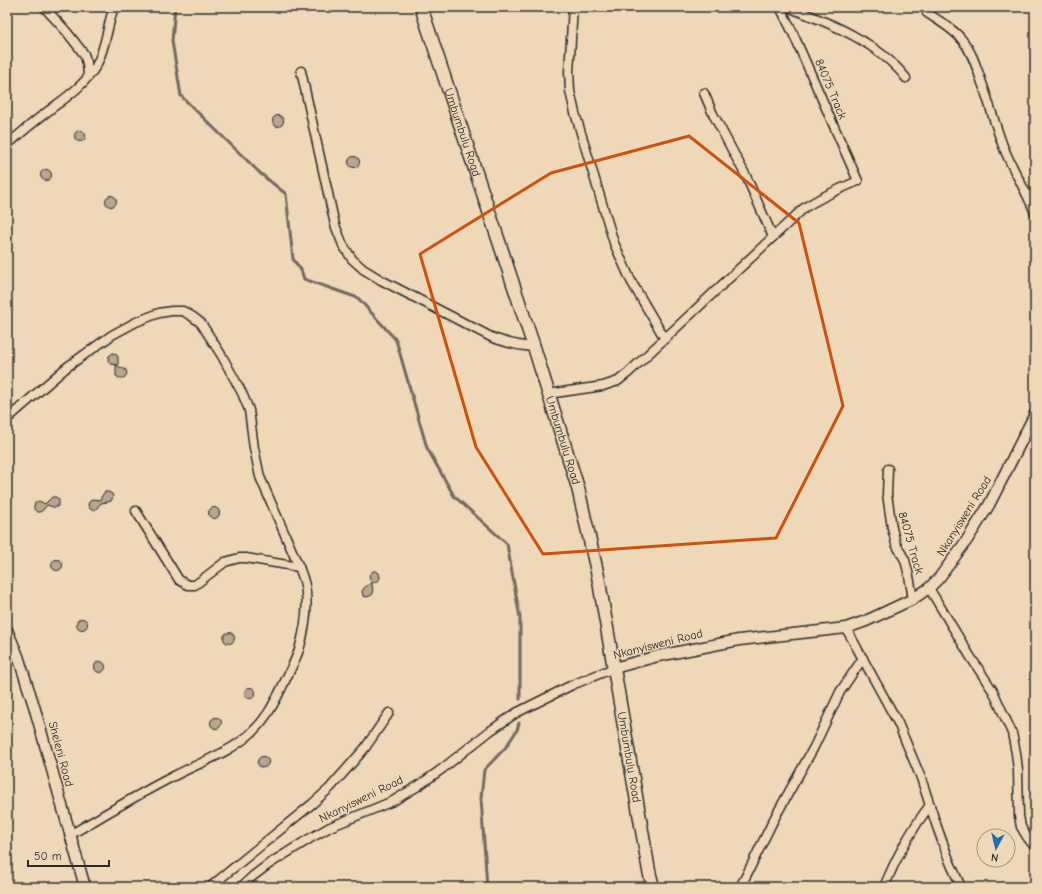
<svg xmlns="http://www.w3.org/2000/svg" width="1042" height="894" viewBox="0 0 1042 894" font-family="'Comic Neue',sans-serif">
<rect width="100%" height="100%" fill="#eed8b7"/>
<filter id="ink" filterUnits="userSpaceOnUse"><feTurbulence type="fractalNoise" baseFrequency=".025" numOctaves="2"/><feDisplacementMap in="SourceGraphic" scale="8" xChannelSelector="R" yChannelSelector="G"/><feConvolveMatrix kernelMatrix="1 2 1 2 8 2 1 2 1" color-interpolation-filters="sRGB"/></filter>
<g filter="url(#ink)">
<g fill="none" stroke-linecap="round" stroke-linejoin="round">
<g stroke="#72695e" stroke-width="3">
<polyline points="175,7 172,41 181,96 261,174 286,194 293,259 301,270 304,279 358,298 396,340 427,448 454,496 507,544 520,618 520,699"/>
<polyline points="487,887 481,798 484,770 506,747 517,730 519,723"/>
</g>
</g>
<g fill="#b8a790" stroke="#2b2b2b">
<circle cx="278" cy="121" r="5.5"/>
<circle cx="80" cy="136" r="5.5"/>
<circle cx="354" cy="162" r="5.5"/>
<circle cx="46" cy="175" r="5.5"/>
<circle cx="111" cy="201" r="5.5"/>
<polygon points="113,353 116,354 118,357 118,365 111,364 108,361 109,356"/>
<polygon points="116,365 126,370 127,374 124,378 119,378 116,376"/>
<polygon points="105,492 109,492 112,494 113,497 111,501 108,502 101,503 96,509 93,510 90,509 88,505 89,502 93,499 100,500 103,494"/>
<polygon points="52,497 56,497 59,500 59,504 57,507 53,507 47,505 43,510 40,512 37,512 34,509 34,506 35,503 39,501 45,504"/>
<circle cx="214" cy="513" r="5.5"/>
<circle cx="57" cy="565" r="5.5"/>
<polygon points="373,571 376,571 379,573 380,578 378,581 372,583 373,594 370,596 367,597 363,596 362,591 364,588 371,583 369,575"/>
<circle cx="82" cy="624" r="5.5"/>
<circle cx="229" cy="638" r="5.5"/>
<circle cx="100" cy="667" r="5.5"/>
<circle cx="250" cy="693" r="5.5"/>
<circle cx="216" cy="723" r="5.5"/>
<circle cx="263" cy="762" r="5.5"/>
</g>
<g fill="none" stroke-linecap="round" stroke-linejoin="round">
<defs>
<g id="minor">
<polyline points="44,7 66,31 84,54 87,63 88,77"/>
<polyline points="573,7 569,72 570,91 575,113 614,243 631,281 665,339"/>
<path d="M788 7C830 23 878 42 906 78"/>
<path d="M927 13C939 21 954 29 963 41 972 52 976 66 981 80 989 102 995 125 1003 146 1012 169 1026 190 1035 213"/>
<path d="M301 71 335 225 343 245 352 259 363 269 381 280 493 338C507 343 520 346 534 347"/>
<polyline points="704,93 713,114 746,176 773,237"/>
<path d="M7 145C20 134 33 122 47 112 65 98 84 86 96 66 106 48 107 26 114 7"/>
<path d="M548 394 603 386 618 381 628 373 804 208C821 197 839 189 858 181L792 31 780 7"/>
<path d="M7 419 67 367 112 335 136 322 159 313 172 311H183L193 317 201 323 222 356 242 393 249 410 254 448 260 477 299 567C302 575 306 584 306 593 308 612 304 633 299 650 295 661 290 671 285 681 276 700 267 719 250 734 229 753 201 762 176 775 140 793 105 814 70 835"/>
<polyline points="888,469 887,494 892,528 896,544 905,560 909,576 913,599"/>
<polyline points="136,511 179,580 188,585 195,585 225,562 239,558 246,558 299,567"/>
<polyline points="929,588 970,656 993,691 1012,733 1016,753 1018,770 1019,816 1021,827 1027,837 1035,847"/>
<polyline points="846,628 898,723 921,778 937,827 949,860 961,887"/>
<polyline points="210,887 312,804 330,788 352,763 365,748 389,713"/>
<polyline points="241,887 253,876 269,864 309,839 330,827 393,801 418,786 442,769 490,731 516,713 572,685 614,668"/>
<polyline points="740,887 746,876 774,819 814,747 840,692 863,658"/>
<path d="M884 887C896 858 911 830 930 805"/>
</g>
<g id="tertiary">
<polyline points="7,630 18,656 34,706 85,887"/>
<polyline points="614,668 658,656 739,640 846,628 866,621 913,599 929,588 939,578 967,540 989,505 1035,414"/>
</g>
<g id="secondary">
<path id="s1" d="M421 7 534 347 578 488 598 576 649 871 653 887"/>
</g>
</defs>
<use href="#minor" stroke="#2b2b2b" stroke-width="11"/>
<use href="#tertiary" stroke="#2b2b2b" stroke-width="13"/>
<use href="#secondary" stroke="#2b2b2b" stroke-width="15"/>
<use href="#minor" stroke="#eed8b7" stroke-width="8"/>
<use href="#tertiary" stroke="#eed8b7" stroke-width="10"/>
<use href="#secondary" stroke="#eed8b7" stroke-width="12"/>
</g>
</g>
<path fill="none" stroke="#cc5211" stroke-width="3" stroke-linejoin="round" d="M689 136 799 223 843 406 776 538 543 554 476 447 420 254 551 173Z"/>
<g text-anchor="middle" stroke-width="3" stroke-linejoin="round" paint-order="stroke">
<g font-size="12" fill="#2b2b2b" stroke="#eed8b7">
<text transform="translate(831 89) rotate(67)" y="4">84075 Track</text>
<text dy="4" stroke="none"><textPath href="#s1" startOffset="132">Umbumbulu Road</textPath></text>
<text dy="4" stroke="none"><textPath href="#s1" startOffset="456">Umbumbulu Road</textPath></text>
<text transform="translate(964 516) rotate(-58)" y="4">Nkanyisweni Road</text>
<text transform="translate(911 543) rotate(74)" y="4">84075 Track</text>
<text transform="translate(658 644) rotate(-14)" y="4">Nkanyisweni Road</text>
<text transform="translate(61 754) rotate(75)" y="4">Sheleni Road</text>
<text dy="4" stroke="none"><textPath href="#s1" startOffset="780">Umbumbulu Road</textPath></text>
<text transform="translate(361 799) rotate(-26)" y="4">Nkanyisweni Road</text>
</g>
</g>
<rect width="1042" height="894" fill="none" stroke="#eed8b7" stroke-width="24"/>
<rect x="12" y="12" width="1018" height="870" fill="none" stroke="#2b2b2b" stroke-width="1.5" filter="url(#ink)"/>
<g transform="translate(996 848) rotate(188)"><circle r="19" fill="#eed8b7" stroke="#a0937f"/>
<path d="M0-3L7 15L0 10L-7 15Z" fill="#1f6fb2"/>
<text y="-6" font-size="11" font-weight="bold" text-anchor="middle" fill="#2b2b2b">N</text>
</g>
<path d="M28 860v6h81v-6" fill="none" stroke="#2b2b2b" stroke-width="2"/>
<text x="34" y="860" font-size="12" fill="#2b2b2b" stroke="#eed8b7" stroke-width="3" paint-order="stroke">50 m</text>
</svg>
